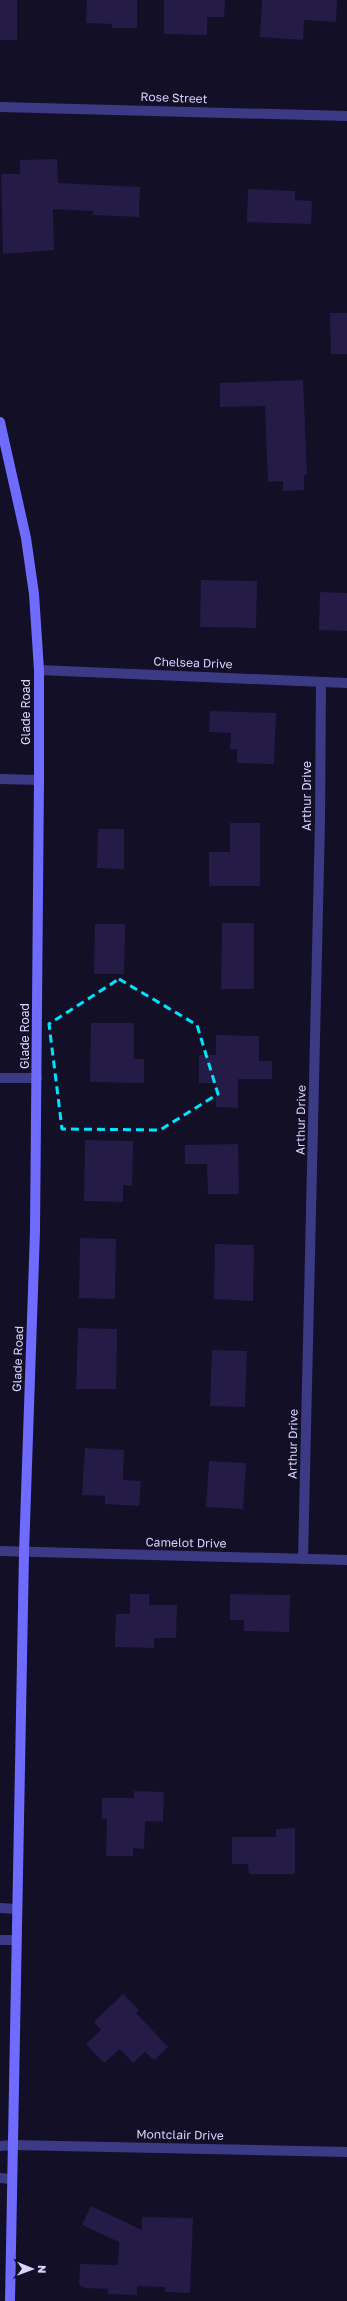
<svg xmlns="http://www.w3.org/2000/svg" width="347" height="2301" viewBox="0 0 347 2301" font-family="'Golos Text',sans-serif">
<rect width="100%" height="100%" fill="#130f26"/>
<g fill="#241b47">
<rect x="0" y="0" width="17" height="40"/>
<polygon points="87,0 137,0 137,28 112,28 112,24 86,23"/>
<polygon points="164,0 225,0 224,17 207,17 207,35 164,34"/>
<polygon points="262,0 337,0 336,22 304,20 303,40 260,37"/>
<polygon points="57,159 58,183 140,187 139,217 93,215 93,211 53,209 54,250 3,254 1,174 20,174 20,160"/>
<polygon points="248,189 295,191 295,200 312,201 311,224 247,222"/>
<polygon points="330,313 347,313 347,354 331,354"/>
<polygon points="303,380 307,475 304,475 304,490 283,491 283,481 268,482 265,406 220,407 220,383"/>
<polygon points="201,580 257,581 256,628 200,627"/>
<polygon points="320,592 347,593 347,631 319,630"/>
<polygon points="210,711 276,713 274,764 237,763 237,749 230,749 231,733 209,732"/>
<polygon points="230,823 260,823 260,886 209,886 209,852 230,852"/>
<polygon points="98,829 124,829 124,869 97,868"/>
<polygon points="222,923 254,923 254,989 221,989"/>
<polygon points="95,924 125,924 124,974 94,974"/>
<polygon points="91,1023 134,1023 134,1059 144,1059 144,1083 90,1082"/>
<polygon points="216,1035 259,1036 259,1061 272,1061 272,1079 238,1079 238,1108 216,1107 216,1083 199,1083 199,1055 216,1055"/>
<polygon points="85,1140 133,1141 132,1186 123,1185 123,1202 84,1201"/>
<polygon points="238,1144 239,1194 208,1194 207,1164 185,1164 185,1145"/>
<polygon points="80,1238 116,1239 115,1299 79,1298"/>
<polygon points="215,1244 254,1245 253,1301 214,1299"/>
<polygon points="78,1328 117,1329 116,1389 76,1389"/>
<polygon points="212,1350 247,1351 245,1407 210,1406"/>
<polygon points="85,1448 124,1450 123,1480 141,1481 139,1506 105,1504 105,1496 82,1495"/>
<polygon points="209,1461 246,1463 243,1509 206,1507"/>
<polygon points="130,1594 149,1594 149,1605 177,1605 176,1638 154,1638 154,1648 115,1647 116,1614 130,1614"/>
<polygon points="230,1594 290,1595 289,1632 244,1631 244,1620 230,1620"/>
<polygon points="134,1791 164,1792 163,1822 145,1821 144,1849 133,1848 133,1856 106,1856 107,1819 102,1819 102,1798 134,1798"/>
<polygon points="295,1828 295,1874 249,1874 248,1864 232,1864 232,1837 276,1837 276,1829"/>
<polygon points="123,1994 139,2010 136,2013 168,2047 154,2060 145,2052 133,2063 120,2049 104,2063 86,2044 101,2030 94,2022"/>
<polygon points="91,2206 142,2230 142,2217 193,2218 190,2293 165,2292 165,2287 137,2286 137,2295 108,2294 108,2289 85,2288 79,2285 80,2264 118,2265 119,2242 82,2225"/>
</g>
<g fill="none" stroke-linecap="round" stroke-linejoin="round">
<g stroke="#3d3a85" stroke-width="10">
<polyline points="0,2146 12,2145"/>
<polyline points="0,2178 12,2179"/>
</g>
<g stroke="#3d3a85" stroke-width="10">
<polyline points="0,107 347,116"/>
<polyline points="39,670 347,683"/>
<polyline points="0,779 39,780"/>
<polyline points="0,1078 37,1078"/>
<polyline points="0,1551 347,1560"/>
<polyline points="303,1559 320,821 321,682"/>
<polyline points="0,1908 16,1909"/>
<polyline points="0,1940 16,1940"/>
</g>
<polyline stroke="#3d3a85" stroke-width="10" points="12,2145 347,2152"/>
<polyline stroke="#6f6bff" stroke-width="10" points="0,422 26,538 34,594 39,670 39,780 35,1231 24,1553 10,2301"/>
</g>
<path fill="none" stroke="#00e5ff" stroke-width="3" stroke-dasharray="8 5" stroke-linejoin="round" d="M119 979 197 1025 218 1094 160 1130 62 1129 49 1024Z"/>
<g text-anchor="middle" stroke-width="3" stroke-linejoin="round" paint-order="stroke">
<g font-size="12" fill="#d9d4ff" stroke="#130f26">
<text transform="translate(174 98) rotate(2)" y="4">Rose Street</text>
<text transform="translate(193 663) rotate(2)" y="4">Chelsea Drive</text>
<text transform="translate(26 712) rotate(-90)" y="4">Glade Road</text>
<text transform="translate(307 796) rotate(-90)" y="4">Arthur Drive</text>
<text transform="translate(25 1036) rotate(-90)" y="4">Glade Road</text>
<text transform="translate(301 1120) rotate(-89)" y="4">Arthur Drive</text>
<text transform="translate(18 1359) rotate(-88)" y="4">Glade Road</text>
<text transform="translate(293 1444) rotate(-89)" y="4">Arthur Drive</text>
<text transform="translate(186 1543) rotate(1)" y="4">Camelot Drive</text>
<text transform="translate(180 2135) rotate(1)" y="4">Montclair Drive</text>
</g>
</g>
<g transform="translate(32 2269) rotate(91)" stroke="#130f26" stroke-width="3" paint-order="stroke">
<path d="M0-3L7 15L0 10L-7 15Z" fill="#d9d4ff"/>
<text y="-6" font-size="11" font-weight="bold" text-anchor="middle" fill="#d9d4ff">N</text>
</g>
</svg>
